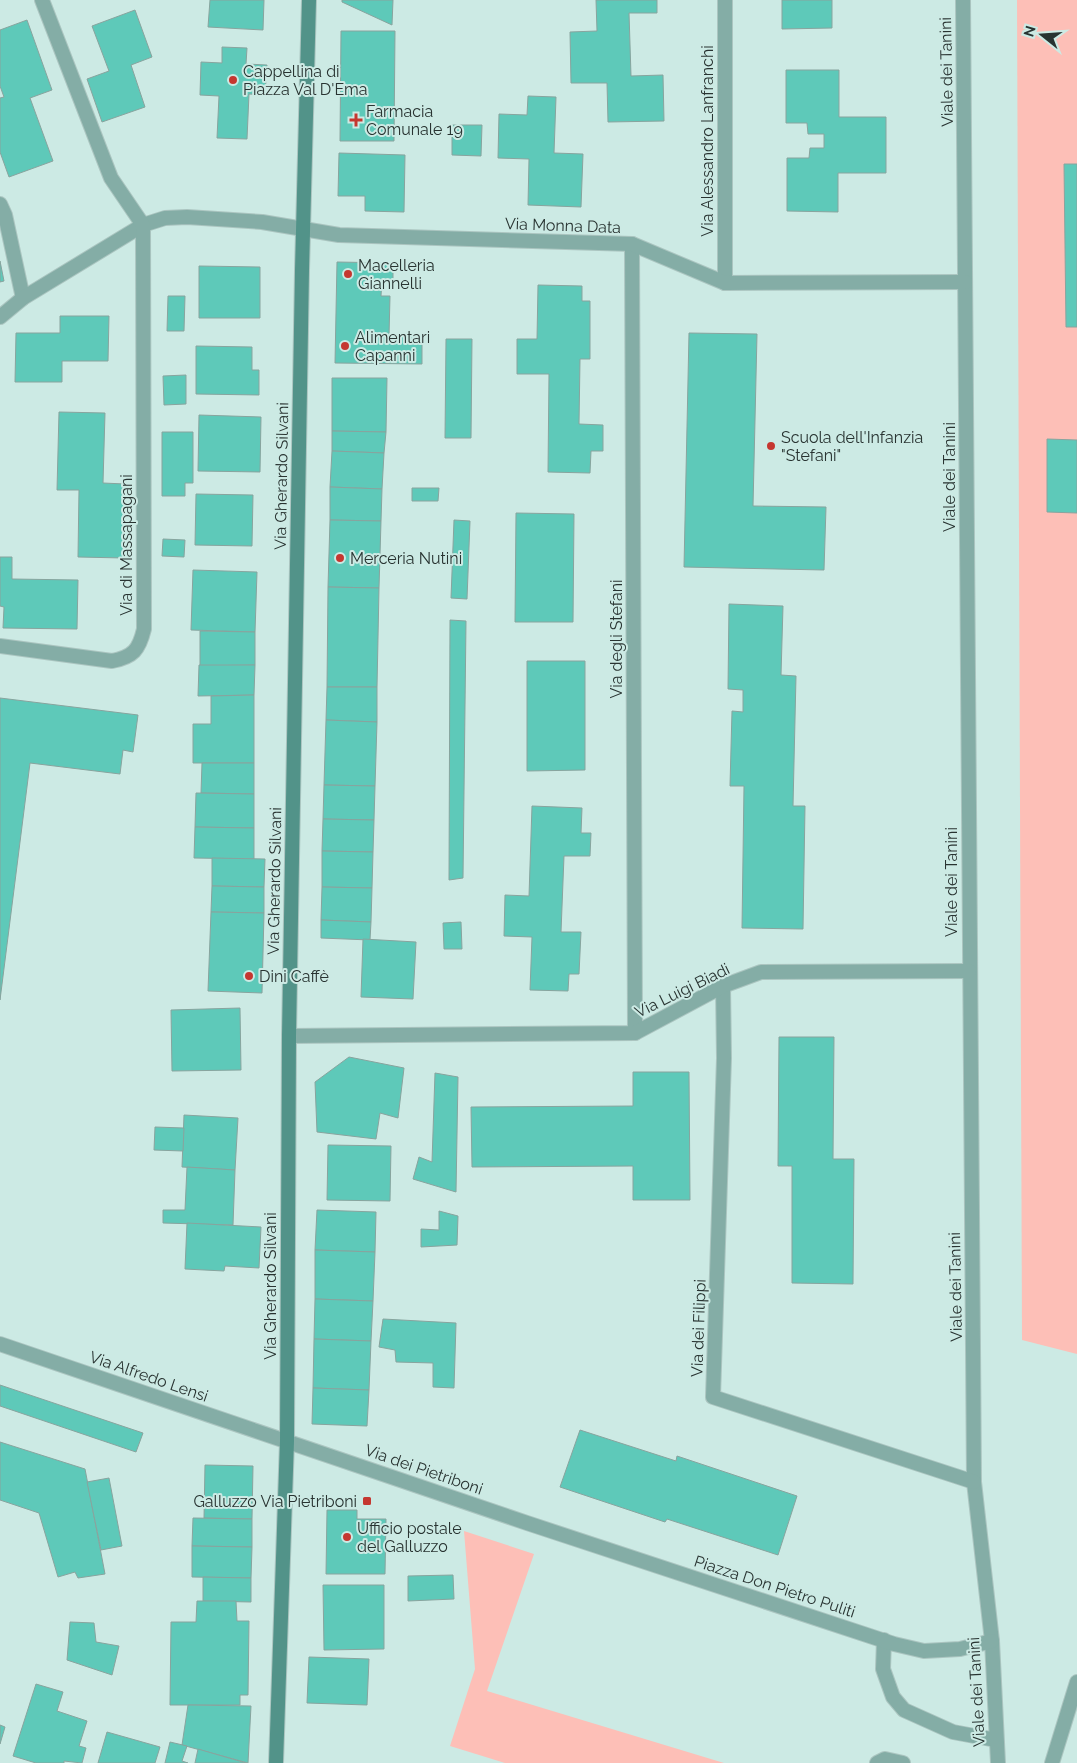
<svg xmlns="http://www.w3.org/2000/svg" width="1077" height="1763" viewBox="0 0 1077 1763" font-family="Raleway,sans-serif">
<rect width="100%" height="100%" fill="#cceae4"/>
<g fill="#fdbfb7">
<polygon points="1017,0 1077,0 1077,1354 1022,1340"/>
<polygon points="464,1531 534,1554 487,1691 724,1763 505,1763 450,1746 475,1669"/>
</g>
<g fill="#5ec9b9" stroke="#88a49e">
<polygon points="210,0 264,0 263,30 208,27"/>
<polygon points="342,0 393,0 392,25 342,2"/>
<polygon points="596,0 657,0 657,13 629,13 631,76 663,75 664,121 608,122 607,83 571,83 570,32 597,31"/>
<polygon points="782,0 832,0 832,28 782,29"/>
<polygon points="135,10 152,57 131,65 145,107 102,122 87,79 109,71 92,26"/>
<polygon points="27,20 52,90 30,98 53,161 9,177 0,152 0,98 4,97 0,86 0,30"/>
<polygon points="341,31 395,31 394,141 340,141"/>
<polygon points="222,47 247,48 246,64 267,65 265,95 249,94 247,139 217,138 219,96 200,95 201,62 222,63"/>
<polygon points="786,70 839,70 839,117 886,117 886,173 838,173 838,212 787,211 787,158 809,158 810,148 824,148 824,134 808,134 807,123 786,123"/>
<polygon points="528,96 556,97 554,153 583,154 581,207 528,205 529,159 498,158 499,114 527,115"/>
<polygon points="452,125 482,125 481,156 452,155"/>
<polygon points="339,153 405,155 404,212 365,211 365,196 338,196"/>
<polygon points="1064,164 1077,164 1077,327 1066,327"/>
<polygon points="0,261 4,281 0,282"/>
<polygon points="337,262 393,263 393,280 382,279 381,296 390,296 389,336 422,337 422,364 335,363"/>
<polygon points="199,266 260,267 260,318 199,318"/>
<polygon points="538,285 582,286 582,301 590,301 590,359 580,359 579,424 603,425 603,451 591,451 590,473 548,472 549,374 517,374 517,339 537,339"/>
<polygon points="168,296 185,296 184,331 167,331"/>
<polygon points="60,316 109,316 108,361 62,361 62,382 15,382 16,333 60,333"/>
<polygon points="689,333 757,334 753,506 826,507 824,570 684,567"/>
<polygon points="446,339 472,339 471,438 445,438"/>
<polygon points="196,346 252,347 252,370 259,370 259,395 196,394"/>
<polygon points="186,375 186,404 164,405 163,376"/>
<polygon points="332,378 387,378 386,432 332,431"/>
<polygon points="59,412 105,413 103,483 125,484 124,558 78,557 79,490 57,490"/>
<polygon points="199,415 261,417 260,472 198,471"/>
<polygon points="332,431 386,432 384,453 332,451"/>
<polygon points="162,432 193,432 193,483 185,483 185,496 162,496"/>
<polygon points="1047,439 1077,440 1077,513 1047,512"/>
<polygon points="332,451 384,453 382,489 330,487"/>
<polygon points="330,487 382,489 381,521 330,520"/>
<polygon points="412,488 439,488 438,501 412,501"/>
<polygon points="196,494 253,495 252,546 195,545"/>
<polygon points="516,513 574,514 573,622 515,622"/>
<polygon points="330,520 381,521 379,588 328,587"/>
<polygon points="454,520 470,521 467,599 451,598"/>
<polygon points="163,539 185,540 184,557 162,556"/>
<polygon points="0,557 12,557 12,579 78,580 77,629 3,628 4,607 0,606"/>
<polygon points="193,570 257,572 255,632 191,630"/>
<polygon points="328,587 379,588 377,687 327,687"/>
<polygon points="729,604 783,606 781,675 796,676 793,806 805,806 803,929 742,928 744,786 730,786 732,711 743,712 743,690 728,689"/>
<polygon points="450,620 466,621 463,878 449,880"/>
<polygon points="200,631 255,632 255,665 200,666"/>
<polygon points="527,661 585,661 585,770 527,771"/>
<polygon points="199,665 255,665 254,695 198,696"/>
<polygon points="327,687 377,687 377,722 326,720"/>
<polygon points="254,695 254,763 193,763 193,724 211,724 211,696"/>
<polygon points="0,698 138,715 133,752 123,750 120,774 30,763 0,1000"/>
<polygon points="326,720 377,722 375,786 324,785"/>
<polygon points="202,763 254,763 254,794 201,793"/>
<polygon points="324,785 375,786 374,820 323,819"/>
<polygon points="196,793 254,794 254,828 195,827"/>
<polygon points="532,806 582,808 581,833 591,833 590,856 564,856 561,932 581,932 579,974 569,974 568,991 530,990 532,937 504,936 505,895 529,896"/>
<polygon points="323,819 374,820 373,852 322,851"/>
<polygon points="195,827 254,828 254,859 194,858"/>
<polygon points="322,851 373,852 372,888 322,887"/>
<polygon points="212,858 265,859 264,887 212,886"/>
<polygon points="212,886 264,887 264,913 211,912"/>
<polygon points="322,887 372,888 371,922 321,920"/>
<polygon points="211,912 264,913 262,993 208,991"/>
<polygon points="321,920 371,922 370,940 321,938"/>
<polygon points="461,922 462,949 444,949 443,923"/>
<polygon points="363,939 416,942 413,999 361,997"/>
<polygon points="240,1008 241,1070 172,1071 171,1010"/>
<polygon points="779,1037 834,1037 833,1159 854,1159 853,1284 792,1283 792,1166 778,1166"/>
<polygon points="349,1057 404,1068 398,1118 380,1113 376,1139 317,1132 315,1082"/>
<polygon points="633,1072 689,1072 690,1200 633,1200 633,1166 472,1167 471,1107 633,1106"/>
<polygon points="435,1073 458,1077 456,1192 413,1179 419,1157 432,1162"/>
<polygon points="184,1115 238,1118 235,1170 182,1167"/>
<polygon points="155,1127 184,1128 183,1151 154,1150"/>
<polygon points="328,1145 391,1146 390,1201 327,1200"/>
<polygon points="187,1167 235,1170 233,1225 163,1223 163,1210 185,1210"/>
<polygon points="317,1210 376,1212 375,1252 315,1250"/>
<polygon points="439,1211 458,1216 457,1245 421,1247 421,1229 439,1230"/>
<polygon points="187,1223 261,1227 259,1268 225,1266 224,1271 185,1269"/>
<polygon points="315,1250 375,1252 373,1301 315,1299"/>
<polygon points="315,1299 373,1301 371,1341 314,1339"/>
<polygon points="383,1319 456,1323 454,1388 433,1387 433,1363 396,1362 395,1350 379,1347"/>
<polygon points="314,1339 371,1341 369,1390 313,1388"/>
<polygon points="0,1385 143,1433 136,1452 0,1406"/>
<polygon points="313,1388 369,1390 367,1426 312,1424"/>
<polygon points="580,1430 676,1461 677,1456 797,1496 778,1555 667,1519 665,1522 560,1487"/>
<polygon points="0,1442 85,1469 105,1574 78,1578 75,1572 58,1577 39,1513 0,1500"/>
<polygon points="205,1465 253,1466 252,1519 204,1518"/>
<polygon points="109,1478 122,1546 101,1550 87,1482"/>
<polygon points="327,1510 357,1510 357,1519 386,1519 385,1574 326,1574"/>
<polygon points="193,1518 252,1519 252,1547 192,1546"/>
<polygon points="192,1546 252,1547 251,1578 192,1577"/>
<polygon points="453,1575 454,1599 408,1601 408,1576"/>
<polygon points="203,1577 251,1578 251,1602 203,1601"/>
<polygon points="323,1585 384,1585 384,1649 324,1650"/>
<polygon points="197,1601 236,1601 237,1621 249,1621 248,1695 240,1695 240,1705 170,1705 171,1622 196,1622"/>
<polygon points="70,1622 94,1623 96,1642 119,1646 112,1675 67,1660"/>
<polygon points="309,1657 369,1659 367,1705 307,1703"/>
<polygon points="36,1684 63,1692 57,1711 87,1721 79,1746 86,1748 82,1763 64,1761 64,1763 36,1763 13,1756"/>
<polygon points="188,1705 251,1706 248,1763 182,1745"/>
<polygon points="0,1725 5,1727 0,1744"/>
<polygon points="107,1732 160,1747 155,1763 98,1763"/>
<polygon points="170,1742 187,1746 182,1761 188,1763 165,1763"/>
<polygon points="198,1749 246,1763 195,1763"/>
</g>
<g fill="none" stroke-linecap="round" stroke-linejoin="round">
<defs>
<g id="service">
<polyline points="884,1640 883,1669 893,1697 904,1710 953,1732 996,1740"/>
<polyline points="877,1763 885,1759 903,1763"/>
</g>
<g id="minor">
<polyline points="725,0 725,283"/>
<polyline points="963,0 974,1482 992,1641 998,1763"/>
<polyline points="0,204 5,215 23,298"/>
<polyline points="632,244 635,1033"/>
<polyline points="0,317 23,298 143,225 165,218 187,217 262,222 339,235 632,244 725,283 965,282"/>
<path d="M0 646 112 661C133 657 139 650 144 629L143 225 111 178 42 0"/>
<polyline points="723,986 724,1058 713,1397 974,1482"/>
<polyline points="289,1036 635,1033 723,986 761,972 969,971"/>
<polyline points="0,1344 527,1523 894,1644 924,1651 960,1649 992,1641"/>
<polyline points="1052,1763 1077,1682"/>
</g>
<polyline id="secondary" points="276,1763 287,1441 289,1036 302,270 309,0"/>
</defs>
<use href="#service" stroke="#abc5c0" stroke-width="16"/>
<use href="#minor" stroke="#abc5c0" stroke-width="16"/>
<use href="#secondary" stroke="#abc5c0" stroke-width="16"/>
<use href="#service" stroke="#84ada6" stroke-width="14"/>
<use href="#minor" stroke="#84ada6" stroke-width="14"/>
<use href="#secondary" stroke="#529389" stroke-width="14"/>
</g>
<g fill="#c53730" stroke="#cceae4" stroke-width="2">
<circle cx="233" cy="80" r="5"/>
<path d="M353.5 112.5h5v5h5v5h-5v5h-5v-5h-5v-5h5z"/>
<circle cx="348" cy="274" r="5"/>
<circle cx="345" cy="346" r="5"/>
<circle cx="771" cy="446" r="5"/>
<circle cx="340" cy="558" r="5"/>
<circle cx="249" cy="976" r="5"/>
<rect x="362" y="1496" width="10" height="10" rx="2.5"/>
<circle cx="347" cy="1537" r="5"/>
</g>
<g text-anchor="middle" stroke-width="4" stroke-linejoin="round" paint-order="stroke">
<g font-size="16" fill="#283331" stroke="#cceae4" text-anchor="start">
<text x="243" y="77">Cappellina di<tspan x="243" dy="18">Piazza Val D'Ema</tspan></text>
<text x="366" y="117">Farmacia<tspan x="366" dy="18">Comunale 19</tspan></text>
<text x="358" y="271">Macelleria<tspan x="358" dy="18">Giannelli</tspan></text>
<text x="355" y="343">Alimentari<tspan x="355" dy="18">Capanni</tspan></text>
<text x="781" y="443">Scuola dell'Infanzia<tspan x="781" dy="18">"Stefani"</tspan></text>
<text x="350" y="564">Merceria Nutini</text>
<text x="259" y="982">Dini Caffè</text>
<text x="357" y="1507" text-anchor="end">Galluzzo Via Pietriboni</text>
<text x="357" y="1534">Ufficio postale<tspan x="357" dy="18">del Galluzzo</tspan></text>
</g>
<g font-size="16" fill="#283331" stroke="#cceae4">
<text transform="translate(946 72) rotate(-91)" y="6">Viale dei Tanini</text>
<text transform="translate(707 141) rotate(-90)" y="6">Via Alessandro Lanfranchi</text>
<text transform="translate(563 225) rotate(2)" y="6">Via Monna Data</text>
<text transform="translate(281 476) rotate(-89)" y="6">Via Gherardo Silvani</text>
<text transform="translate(949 477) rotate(-90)" y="6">Viale dei Tanini</text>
<text transform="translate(126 545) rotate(-90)" y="6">Via di Massapagani</text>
<text transform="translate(616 639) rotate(-90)" y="6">Via degli Stefani</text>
<text transform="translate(274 881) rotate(-89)" y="6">Via Gherardo Silvani</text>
<text transform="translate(951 882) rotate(-90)" y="6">Viale dei Tanini</text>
<text transform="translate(682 990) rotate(-26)" y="6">Via Luigi Biadi</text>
<text transform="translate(270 1286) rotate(-90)" y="6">Via Gherardo Silvani</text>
<text transform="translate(955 1287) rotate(-91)" y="6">Viale dei Tanini</text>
<text transform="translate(698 1328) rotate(-88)" y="6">Via dei Filippi</text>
<text transform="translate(149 1376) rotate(19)" y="6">Via Alfredo Lensi</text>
<text transform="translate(424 1469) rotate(19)" y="6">Via dei Pietriboni</text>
<text transform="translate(775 1586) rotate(18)" y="6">Piazza Don Pietro Puliti</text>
<text transform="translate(976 1692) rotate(-93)" y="6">Viale dei Tanini</text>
</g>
</g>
<g transform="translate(1042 35) rotate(287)" stroke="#cceae4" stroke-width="4" paint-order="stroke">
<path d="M0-4L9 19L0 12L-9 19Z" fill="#283331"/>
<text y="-8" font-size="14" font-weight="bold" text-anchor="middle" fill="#283331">N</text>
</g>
</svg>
